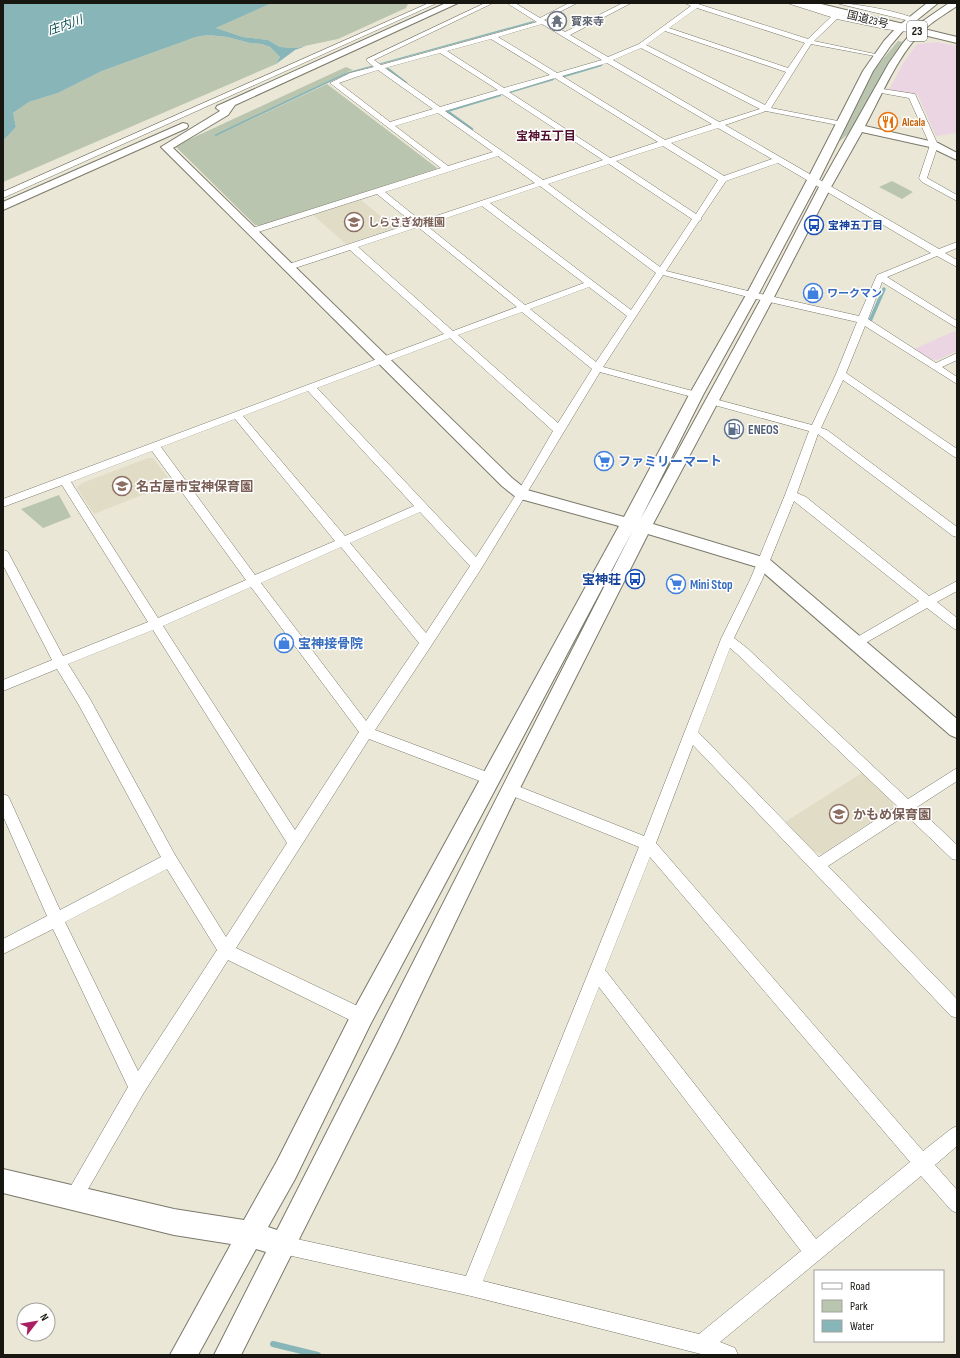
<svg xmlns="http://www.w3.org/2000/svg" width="960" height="1358" viewBox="0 0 960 1358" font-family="'Sofia Sans Condensed','Noto Sans JP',sans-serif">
<rect width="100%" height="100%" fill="#eae7d7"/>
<g fill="#ebd5e3">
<polygon points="937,42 957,46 957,133 936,136 918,95 889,90 902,65 917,44"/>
<polygon points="957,330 957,351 938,360 929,359 914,349"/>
</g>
<g fill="#e1dcc5">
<polygon points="361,200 395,228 346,244 313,215"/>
<polygon points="148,458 153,458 172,483 94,514 77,488 82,483"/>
<polygon points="862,773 893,803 893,807 822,854 814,851 785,822"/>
</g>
<g fill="#bac5af">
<polygon points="272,3 410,3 408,4 406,8 338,39 295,48 280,47 268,40 243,37 216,28"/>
<polygon points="208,35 227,37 250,43 262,44 270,47 280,57 276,64 3,182 3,141 16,127 13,113 29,102 58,93 102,71 196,37"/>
<path d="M898 41 904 42C884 71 871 103 850 131 846 137 839 141 834 146L873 71Z"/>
<polygon points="346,67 353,70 345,73 216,136 327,84 437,168 436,169 261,225 255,225 175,146"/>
<polygon points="892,181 913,192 902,199 879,187"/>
<polygon points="59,495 71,517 43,528 21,509"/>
</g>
<g fill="#88b5b7">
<polygon points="3,3 272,3 216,28 243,37 268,40 280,47 295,48 306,46 295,50 276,64 280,57 270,47 262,44 250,43 227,37 208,35 196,37 102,71 58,93 29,102 13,113 16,127 3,141"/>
<polygon points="533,21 535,22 349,73 216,136 214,135 345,73"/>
</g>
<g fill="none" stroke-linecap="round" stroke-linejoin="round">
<g stroke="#88b5b7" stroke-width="2.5">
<polyline points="388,69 406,83"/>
<polyline points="564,76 601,65"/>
<polyline points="509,92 553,79"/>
<polyline points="447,111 500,95"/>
<polyline points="447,111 472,129"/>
</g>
<polyline stroke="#88b5b7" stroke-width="3.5" points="870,321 884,289"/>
<polyline stroke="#88b5b7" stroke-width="6" points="273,1344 318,1355"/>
<defs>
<g id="street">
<polygon points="429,3 437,3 3,198 3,192"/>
<path d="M485 3H493L374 60 381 65 537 22 507 3H515L540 18 569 3H577L544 20 565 32 623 3H631L570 35 608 57 639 44 691 6 685 3H695L808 39 831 17 787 3H797L869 22 917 29 920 31 917 33 885 29 837 19 814 41 880 55V57L811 44 771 108 843 122V126L766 111 725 125 939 249 957 242V248L945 253 957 260V267L937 256 887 277 957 321V328L882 282 868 319 936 363 957 353V360L942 367 957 377V384L865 326 846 373 957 449V458L953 456 843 380 821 428 827 430 957 527V537L953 536 818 434 797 493 806 497 929 596 957 581V591L937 602 957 618V630L953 628 927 608 860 646 856 648 852 646 850 643 852 640 919 601 794 501 762 580 734 638 747 648 908 799 957 768V781L917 807 957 845V860L952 859 906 815 828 866 957 999V1018L951 1016 693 745 656 843 923 1151 951 1129 957 1126V1146L935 1165 957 1190V1213L951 1210 921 1176 720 1342 735 1348 738 1355H705L471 1296 283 1254 276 1252 274 1245 276 1238 283 1236 466 1276 639 847 505 793 503 789 505 785 510 783 644 836 721 639 750 580 785 495 809 431 707 403 706 401 711 398 812 425 836 374 857 322 752 298 663 275 603 367 700 393 701 395 696 398 600 372 481 569 431 646 375 730 495 775 497 779 495 783 490 785 485 783 369 739 236 948 368 1011 370 1017 368 1023 362 1025 356 1023 228 960 143 1094 80 1203 74 1206 68 1203 65 1197 68 1191 128 1087 53 929 3 954V939L47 916 3 816V794L8 796 10 800 60 910 161 857 80 707 57 669 3 691V680L52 660 3 565V550L7 551 9 554 63 656 148 622 62 485 3 507V499L444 334 350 250 292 269 289 270 284 267 286 265 413 223 377 194 255 233 252 234 248 231 249 229 441 168 330 83 350 73 374 67 367 61V59ZM697 8 805 43 788 68 669 28ZM542 24 602 60 557 73 498 37ZM665 31 786 72 765 105 646 45ZM491 39 550 75 504 88 447 51ZM641 48 760 109 719 122 613 60ZM440 53 498 90 440 107 385 68ZM607 63 712 124 665 140 562 76ZM378 70 433 109 390 122 339 83 356 77ZM555 78 658 142 610 158 509 92ZM502 94 603 160 543 180 445 111ZM438 113 493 152 448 166 395 126ZM718 128 772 159 724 176 671 143ZM663 146 718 180 696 214 616 161ZM498 156 535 183 421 221 385 192ZM778 163 931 253 877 275 859 316 752 292 666 271 699 221 702 219 701 218 726 181ZM609 164 692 219 660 267 548 184ZM540 186 656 273 631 310 490 203ZM482 206 584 283 525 305 426 225ZM418 227 517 307 453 331 358 247ZM589 287 627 316 596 362 530 309ZM522 312 592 369 558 423 458 335ZM450 338 553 431 517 493 476 557 317 388ZM308 391 414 506 345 536 243 416ZM235 419 335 541 255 575 161 447ZM152 451 246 580 158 618 71 482ZM420 512 470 566 426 633 350 543ZM341 547 419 643 366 721 261 583ZM251 587 359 732 295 830 163 626ZM153 630 287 843 226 937 175 855 90 699 68 664ZM730 648 737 654 897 806 819 857 698 732ZM650 857 910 1162 816 1239 605 970ZM167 869 217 950 138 1071 65 922ZM599 987 801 1251 699 1334 483 1281Z"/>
<path d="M836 3C854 3 914 13 926 25L923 27 910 21Z"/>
<polygon points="876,88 915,94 938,145 927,178 957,195 957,201 922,182 919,178 930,145 909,98 876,92"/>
</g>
<g id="secondary">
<path d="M446 3H458L235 105 228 115 173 148 512 478 527 490 624 517 689 395 746 295 807 180 863 71 884 41 896 28 927 3H938L902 32 891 45 873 71 819 180 758 295 703 395 640 520 761 299 819 187 889 63 903 43 920 23 949 3H957V6C947 13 936 19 927 27 899 51 882 95 865 126L938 143 957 153V160L930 147 862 132 831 187 773 299 653 524 769 559 957 719V738L950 735 757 567 648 534 518 792 396 1046 241 1355H214L266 1252 256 1249 198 1355H170L231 1244 174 1235 3 1193V1169L174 1209 244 1220 277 1161 354 1009 619 526 517 498 502 486 161 147 220 111 216 108 217 106ZM633 530 277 1230 268 1227 295 1179 370 1025Z"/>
<polygon points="183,123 187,124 188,126 187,128 3,210 3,202"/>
</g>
<polygon id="highway" points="797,3 817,3 957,37 957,43 799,5"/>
</defs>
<use href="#street" stroke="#7b796a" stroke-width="1"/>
<use href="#secondary" stroke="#7b796a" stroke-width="2"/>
<use href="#highway" stroke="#7b796a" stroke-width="2"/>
<use href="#street" fill="#fff" fill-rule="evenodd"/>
<use href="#secondary" fill="#fff" fill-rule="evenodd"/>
<use href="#highway" fill="#fff" fill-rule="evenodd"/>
</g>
<defs>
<symbol id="temple-ring" viewBox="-11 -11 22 22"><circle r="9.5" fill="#fff" stroke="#6b7280" stroke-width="1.5"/><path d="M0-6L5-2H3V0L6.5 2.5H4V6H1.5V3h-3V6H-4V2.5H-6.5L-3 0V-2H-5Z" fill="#6b7280"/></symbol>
<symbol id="restaurant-ring" viewBox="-11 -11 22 22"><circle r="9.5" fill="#fff" stroke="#e8710a" stroke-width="1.5"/><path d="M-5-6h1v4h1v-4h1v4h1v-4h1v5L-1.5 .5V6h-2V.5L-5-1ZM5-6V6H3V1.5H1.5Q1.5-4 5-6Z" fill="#e8710a"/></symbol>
<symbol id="school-ring" viewBox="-11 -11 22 22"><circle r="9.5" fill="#fff" stroke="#8d6e63" stroke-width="1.5"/><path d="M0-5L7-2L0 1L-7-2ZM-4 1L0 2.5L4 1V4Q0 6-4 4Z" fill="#8d6e63"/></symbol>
<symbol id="bus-ring" viewBox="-11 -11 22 22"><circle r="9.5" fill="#fff" stroke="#1a4fb4" stroke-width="1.5"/><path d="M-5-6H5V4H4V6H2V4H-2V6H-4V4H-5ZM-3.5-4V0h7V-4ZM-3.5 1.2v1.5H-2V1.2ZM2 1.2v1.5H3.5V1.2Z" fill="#1a4fb4"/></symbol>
<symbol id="shop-ring" viewBox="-11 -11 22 22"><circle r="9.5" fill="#fff" stroke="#3f7fe0" stroke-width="1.5"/><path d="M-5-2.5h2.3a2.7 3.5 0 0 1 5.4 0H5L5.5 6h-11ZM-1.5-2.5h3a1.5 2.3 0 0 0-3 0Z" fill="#3f7fe0"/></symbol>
<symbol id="fuel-ring" viewBox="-11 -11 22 22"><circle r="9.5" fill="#fff" stroke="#5c6f8a" stroke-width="1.5"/><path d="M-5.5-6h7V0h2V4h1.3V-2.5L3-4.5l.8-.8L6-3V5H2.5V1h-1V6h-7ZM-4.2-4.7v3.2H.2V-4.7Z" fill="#5c6f8a"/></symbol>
<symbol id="supermarket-ring" viewBox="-11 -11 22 22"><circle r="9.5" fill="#fff" stroke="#3f7fe0" stroke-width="1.5"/><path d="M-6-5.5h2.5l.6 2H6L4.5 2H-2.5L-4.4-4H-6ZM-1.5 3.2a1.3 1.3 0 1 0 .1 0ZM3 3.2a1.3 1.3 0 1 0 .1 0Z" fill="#3f7fe0"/></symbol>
</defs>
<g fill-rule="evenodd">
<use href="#temple-ring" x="546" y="10" width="22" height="22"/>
<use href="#restaurant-ring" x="877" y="111" width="22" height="22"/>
<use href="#school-ring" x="343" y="211" width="22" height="22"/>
<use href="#bus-ring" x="803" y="214" width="22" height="22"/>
<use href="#shop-ring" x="802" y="282" width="22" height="22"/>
<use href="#fuel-ring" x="723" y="418" width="22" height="22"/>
<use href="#supermarket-ring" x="593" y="450" width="22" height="22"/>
<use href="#school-ring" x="111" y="475" width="22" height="22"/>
<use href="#bus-ring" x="624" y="568" width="22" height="22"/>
<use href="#supermarket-ring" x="665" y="573" width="22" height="22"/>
<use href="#shop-ring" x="273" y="632" width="22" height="22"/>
<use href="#school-ring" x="828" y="803" width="22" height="22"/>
</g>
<g text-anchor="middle" stroke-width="3" stroke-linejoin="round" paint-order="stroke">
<g font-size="11" fill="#171610" stroke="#fff">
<text transform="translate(868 19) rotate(14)" y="4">国道23号</text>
</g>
<g font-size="11" font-weight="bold" fill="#5b616d" stroke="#fff" text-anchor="start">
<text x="571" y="25">寳來寺</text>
</g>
<g font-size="11" font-weight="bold" fill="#c56008" stroke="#fff" text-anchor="start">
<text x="902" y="126">Alcala</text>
</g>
<g font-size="11" font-weight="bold" fill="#785e54" stroke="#fff" text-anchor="start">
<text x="368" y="226">しらさぎ幼稚園</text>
</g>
<g font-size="11" font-weight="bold" fill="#164399" stroke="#fff" text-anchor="start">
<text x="828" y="229">宝神五丁目</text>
</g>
<g font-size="11" font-weight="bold" fill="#366cbe" stroke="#fff" text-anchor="start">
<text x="827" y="297">ワークマン</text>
</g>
<g font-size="12" font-style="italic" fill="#064d4f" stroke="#fff">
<text transform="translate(65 25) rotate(-19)" y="4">庄内川</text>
</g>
<rect fill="#fff" stroke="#5d5c58" stroke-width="1" x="907" y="21" width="20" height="20" rx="3"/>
<g font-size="12" font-weight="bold" fill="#171610">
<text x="917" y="35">23</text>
</g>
<g font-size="12" font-weight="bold" fill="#52102e" stroke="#fff">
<text x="546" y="140">宝神五丁目</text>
</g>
<g font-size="13" font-weight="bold" fill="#4e5e75" stroke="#fff" text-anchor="start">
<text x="748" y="434">ENEOS</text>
</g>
<g font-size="13" font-weight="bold" fill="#366cbe" stroke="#fff" text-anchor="start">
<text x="618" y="466">ファミリーマート</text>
<text x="690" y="589">Mini Stop</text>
<text x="298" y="648">宝神接骨院</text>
</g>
<g font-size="13" font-weight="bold" fill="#785e54" stroke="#fff" text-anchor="start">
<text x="136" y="491">名古屋市宝神保育園</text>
<text x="853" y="819">かもめ保育園</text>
</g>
<g font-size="13" font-weight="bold" fill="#164399" stroke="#fff" text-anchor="end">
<text x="621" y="584">宝神荘</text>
</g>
</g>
<rect width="960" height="1358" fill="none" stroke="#171610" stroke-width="8"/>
<rect x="814" y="1270" width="130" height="72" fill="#ffffff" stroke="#a2a29f"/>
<rect x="822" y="1283" width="20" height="6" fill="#ffffff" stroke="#a2a29f"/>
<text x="850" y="1290" font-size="12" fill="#171610">Road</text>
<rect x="822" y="1300" width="20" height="12" fill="#bac5af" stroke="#a2a29f"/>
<text x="850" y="1310" font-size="12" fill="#171610">Park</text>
<rect x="822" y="1320" width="20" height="12" fill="#88b5b7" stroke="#a2a29f"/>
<text x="850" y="1330" font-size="12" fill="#171610">Water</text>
<g transform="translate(36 1322) rotate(59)"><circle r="19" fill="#ffffff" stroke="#a2a29f"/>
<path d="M0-3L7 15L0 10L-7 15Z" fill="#aa1f61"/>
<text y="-6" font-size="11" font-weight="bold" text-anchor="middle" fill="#171610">N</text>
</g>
</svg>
